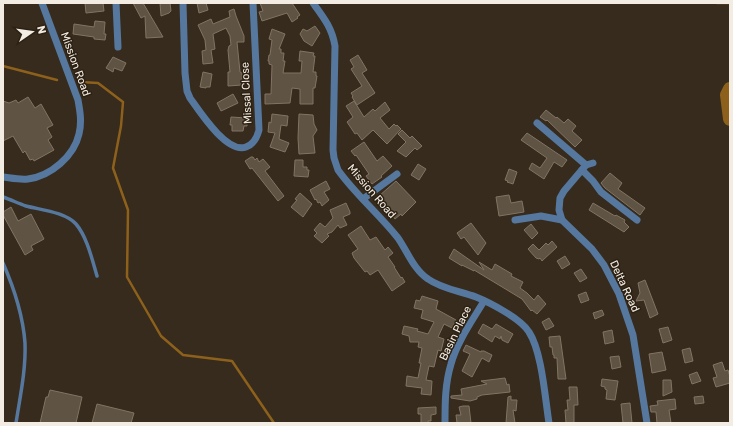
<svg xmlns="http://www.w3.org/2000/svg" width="733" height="426" viewBox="0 0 733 426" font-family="Rubik,sans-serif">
<rect width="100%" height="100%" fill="#362b1c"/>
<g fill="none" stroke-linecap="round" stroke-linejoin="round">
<g stroke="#8d611c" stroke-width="2.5">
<polyline points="717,3 730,3"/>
<polyline points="3,66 57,80"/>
<polyline points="81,82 98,83 123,102 121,126 113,168 128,210 127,277 161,336 183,355 232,361 274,423"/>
</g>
<polyline stroke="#8d611c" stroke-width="14" points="730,89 727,95 730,119"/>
</g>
<g fill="#5f5343" stroke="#827464">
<polygon points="85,3 103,3 104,11 86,13"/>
<polygon points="133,3 143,3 163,37 146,38 145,16 141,18"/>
<polygon points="160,3 170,3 171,11 169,13 161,16"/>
<polygon points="197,3 206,3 208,10 199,13"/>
<polygon points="260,3 292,3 300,15 297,17 298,18 292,22 287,13 262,21 259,12 263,11"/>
<polygon points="234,9 236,16 244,36 244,42 237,42 240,72 242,73 242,85 228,86 228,72 230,72 228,50 229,46 231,45 230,36 226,28 213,34 215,49 211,50 213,63 203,64 202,51 206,50 205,40 198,25 211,19 213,24 230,17 229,11"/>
<polygon points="95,21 105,22 104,34 106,34 105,40 94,39 94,37 73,34 74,24 94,27"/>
<polygon points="315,26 320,33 312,46 304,41 300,34 303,29 307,31"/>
<polygon points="272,29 285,34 279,49 281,49 281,53 284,53 283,61 285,61 283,73 301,73 302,61 299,61 300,51 314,53 313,56 315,56 313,72 316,72 316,76 317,76 315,88 313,88 313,104 300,104 300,89 292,88 290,103 265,104 265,94 271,94 272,65 269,64 269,61 268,61 269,55 270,55 272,40 269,39"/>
<polygon points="358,55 367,70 362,73 375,93 357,105 352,97 353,96 351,93 362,86 351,69 354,67 350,60"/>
<polygon points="113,57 126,63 122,71 114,68 113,72 106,68"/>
<polygon points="203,72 212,74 210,87 206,87 206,88 200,87"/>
<polygon points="233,94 238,103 221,111 217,103"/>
<polygon points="28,97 35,108 41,104 53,125 47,128 52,137 48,140 54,150 34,161 33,159 30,160 25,151 23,153 13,136 3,141 3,101 9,103 16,100 18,103"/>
<polygon points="354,101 364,117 373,109 375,111 385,102 390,110 380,118 389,129 394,124 396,126 397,125 401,129 387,144 373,130 362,140 357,133 355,134 347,122 353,117 346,106"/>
<polygon points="546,110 556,118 557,117 564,123 568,119 576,126 572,131 582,140 575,147 547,120 546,121 540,117"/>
<polygon points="272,114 288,116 287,126 281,125 279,139 289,143 285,152 270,147 275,133 268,132 269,122 271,123"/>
<polygon points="299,114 313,115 314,124 317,130 313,136 315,153 299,154 298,138"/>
<polygon points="231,117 247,118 247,126 244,126 243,131 232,131 232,125 230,125"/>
<polygon points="402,130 410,138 412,136 422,146 417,150 415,148 406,157 397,151 406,142 398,134"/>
<polygon points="527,133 567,160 562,167 554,162 544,179 529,169 532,163 540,168 547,158 521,140"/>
<polygon points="364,142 377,161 383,156 392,166 381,176 382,177 372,184 366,176 369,174 356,155 355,156 351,151"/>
<polygon points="251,157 253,157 255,160 257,158 259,162 263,159 270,167 265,171 284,196 278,201 252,168 250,169 245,161"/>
<polygon points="295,160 303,160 303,167 307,167 307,170 309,170 308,177 294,176"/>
<polygon points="418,164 426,169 419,180 411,175"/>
<polygon points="509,169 517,172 513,184 507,182 508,181 505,180"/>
<polygon points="610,173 622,183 618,189 645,208 640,215 605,188 601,183"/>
<polygon points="326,181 330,189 324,192 329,200 322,206 320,202 318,203 316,199 315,200 310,190"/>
<polygon points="396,181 416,202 402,216 401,214 395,219 389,211 391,209 379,196"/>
<polygon points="300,193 312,204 303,217 291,207 297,200 295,199"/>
<polygon points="509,195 511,203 522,201 524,212 499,216 496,197"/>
<polygon points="346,203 350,212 350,214 343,217 347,225 340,228 338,225 332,232 327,234 329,236 322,243 314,236 317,233 314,230 320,223 325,227 333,218 330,210"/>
<polygon points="593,203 615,216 616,215 625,220 624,222 629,227 624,232 589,210"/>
<polygon points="11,207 18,221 31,214 44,239 31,246 33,250 25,255 3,215 3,212"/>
<polygon points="471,223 486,243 478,255 464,237 461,239 457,233"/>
<polygon points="531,224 538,233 532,239 524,230"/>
<polygon points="361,226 370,240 376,237 385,250 388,247 393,253 388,257 395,267 394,267 401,278 402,277 405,282 392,291 378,270 370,275 367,271 365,272 354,258 352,253 358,249 348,235"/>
<polygon points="552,241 557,247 542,261 540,258 539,259 536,258 528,249 533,244 539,250 546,243 548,245"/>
<polygon points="454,249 484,270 479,262 492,270 495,264 512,274 511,276 523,282 520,288 527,293 534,300 538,295 546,304 537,314 532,310 531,311 522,299 474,270 474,271 462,265 462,266 449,258"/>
<polygon points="565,256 570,264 562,269 557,261"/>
<polygon points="581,269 587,278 580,282 574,273"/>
<polygon points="645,280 658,314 650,318 644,300 636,301 640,293 638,283"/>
<polygon points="586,292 589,300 581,303 578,295"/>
<polygon points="422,296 438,301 436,309 456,320 452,328 444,324 438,337 444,339 441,351 438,350 434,367 429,366 426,380 432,381 431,395 421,394 422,388 406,386 407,376 418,378 421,363 419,363 422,348 418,347 419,342 410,342 409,336 402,334 404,326 418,329 417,331 428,334 434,322 421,318 423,310 414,308 416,300 420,301"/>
<polygon points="602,310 604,315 595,319 593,313"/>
<polygon points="549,318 554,326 546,330 542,322"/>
<polygon points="483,324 492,329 496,324 513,334 508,343 502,340 501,336 500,339 495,336 492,342 478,333"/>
<polygon points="668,327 672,340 663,343 659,329"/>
<polygon points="612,330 614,342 605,344 603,332"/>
<polygon points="560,336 566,379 558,379 557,358 554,358 554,355 553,355 552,347 550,347 549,337"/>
<polygon points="466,345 481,352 481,351 484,351 492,355 489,362 482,358 472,377 462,371 470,354 463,351"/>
<polygon points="690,348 693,361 685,363 682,350"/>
<polygon points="662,352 666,370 652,373 649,354"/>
<polygon points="619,356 621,367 612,369 610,357"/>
<polygon points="722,362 725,371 728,370 730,377 730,383 716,387 713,378 717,377 713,365"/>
<polygon points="697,372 701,381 692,384 689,375"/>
<polygon points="505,378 507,385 509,384 510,392 482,395 477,397 477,399 470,401 451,398 451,396 462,395 461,389 487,384 481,381"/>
<polygon points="602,379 618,381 615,400 606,399 607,390 605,389 605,387 601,386"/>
<polygon points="663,380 671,380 672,392 663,396"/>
<polygon points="569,387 577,387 578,405 574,405 574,423 566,423 565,410 568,410 567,400 570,400"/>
<polygon points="50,390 82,397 76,423 40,423 46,397 48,397"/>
<polygon points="511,396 511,400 517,400 516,411 513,410 515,423 506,423 508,397"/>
<polygon points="703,396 704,403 695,404 694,397"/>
<polygon points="675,399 676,409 669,410 671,423 657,423 656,412 651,412 650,406 658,405 657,401"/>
<polygon points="630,403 632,423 623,423 621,404"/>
<polygon points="97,404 134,413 131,423 92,423"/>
<polygon points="463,406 469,406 471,423 457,423 456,415 461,415 459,407"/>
<polygon points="436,407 436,414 431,415 431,421 428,421 428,423 421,423 421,414 418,414 418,408"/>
</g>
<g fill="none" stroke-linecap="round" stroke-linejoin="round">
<g stroke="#56789e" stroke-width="3.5">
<path d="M3 197C11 200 18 203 26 206 41 210 65 212 76 224 87 237 92 259 97 276"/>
<path d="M3 263C14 288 23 316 25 343 26 370 20 397 16 423"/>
</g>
<g stroke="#56789e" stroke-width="7">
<polyline points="116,3 118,47"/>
<path d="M183 3 185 73 187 91 190 98C200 112 227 154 246 147 254 144 257 138 259 130L253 3"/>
<path d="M313 3C324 18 332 28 335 46L333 150 334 158 338 170C355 194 379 214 398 238 407 251 414 270 428 279 442 289 460 291 476 297 491 303 521 319 529 332 542 352 545 398 549 423"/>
<polyline points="537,123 586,165"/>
<polyline points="593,163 586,165 564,191 560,198 559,210 562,220 592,249 604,265 619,294 633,335 647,423"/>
<polyline points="582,170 593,181 601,192 637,220"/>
<path d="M3 177C11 178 20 180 28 179 51 176 74 156 79 134 82 122 80 111 78 100L42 3"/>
<polyline points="363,199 397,174"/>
<polyline points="515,220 541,216 562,220"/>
<path d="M445 423C445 403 445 384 451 364 457 342 472 321 484 301"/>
</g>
</g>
<g text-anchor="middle" stroke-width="3" stroke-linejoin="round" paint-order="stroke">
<g font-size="11" fill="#f3ece2" stroke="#2c2113">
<text transform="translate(76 64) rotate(70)" y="4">Mission Road</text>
<text transform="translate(246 93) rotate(-93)" y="4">Missal Close</text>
<text transform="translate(372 191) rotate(49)" y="4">Mission Road</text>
<text transform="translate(625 286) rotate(65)" y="4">Delta Road</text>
<text transform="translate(455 333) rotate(-64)" y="4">Basin Place</text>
</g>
</g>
<rect width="733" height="426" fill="none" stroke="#f3ece2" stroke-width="8"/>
<g transform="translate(32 32) rotate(77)" stroke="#2c2113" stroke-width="3" paint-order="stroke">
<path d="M0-3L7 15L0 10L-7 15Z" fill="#f3ece2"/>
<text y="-6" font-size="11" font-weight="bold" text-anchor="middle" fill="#f3ece2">N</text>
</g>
</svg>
